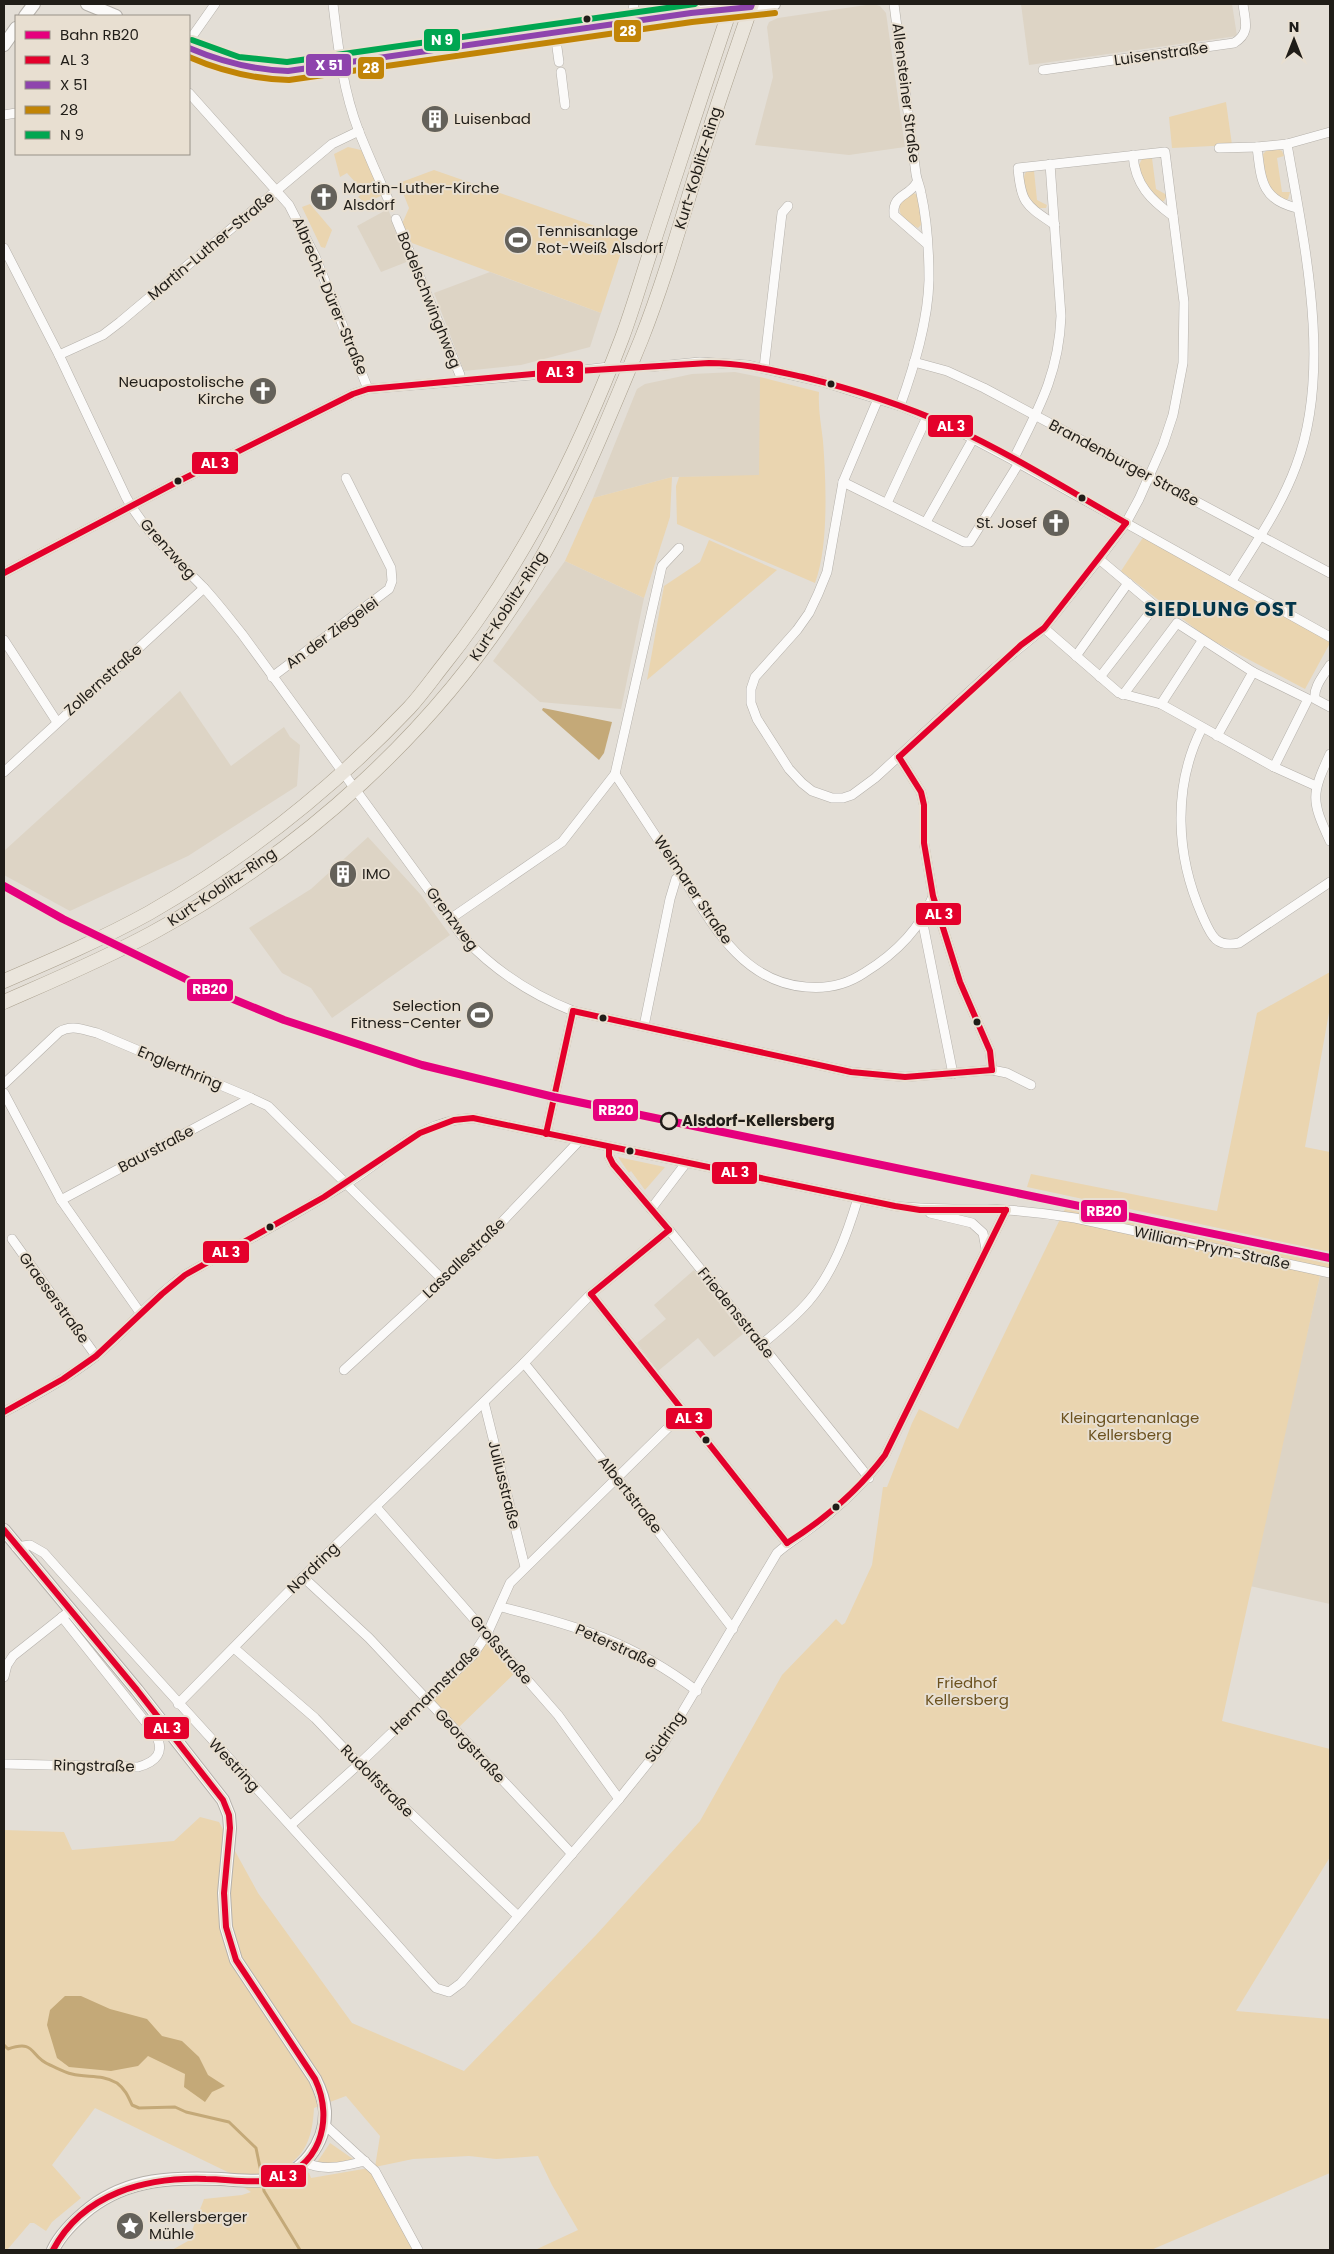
<svg xmlns="http://www.w3.org/2000/svg" width="1334" height="2254" viewBox="0 0 1334 2254" font-family="Poppins,sans-serif">
<rect width="100%" height="100%" fill="#e3ded6"/>
<g fill="#ddd4c5">
<polygon points="873,4 880,6 886,13 905,147 849,155 755,145 773,77 767,27 769,22 778,18"/>
<polygon points="1021,4 1232,4 1237,36 1029,65"/>
<polygon points="388,209 409,261 381,272 357,226"/>
<polygon points="490,272 601,313 590,347 521,365 464,371 434,293"/>
<polygon points="735,372 760,377 760,476 672,477 593,498 637,389 645,384 692,374"/>
<polygon points="565,561 644,598 621,709 540,702 493,661"/>
<polygon points="180,691 231,766 284,727 290,737 300,745 297,786 188,856 70,911 4,875 4,851"/>
<polygon points="368,837 421,895 450,935 332,1018 311,988 282,973 249,928 311,889"/>
<polygon points="1322,1267 1330,1269 1330,1604 1250,1586"/>
<polygon points="694,1270 743,1334 714,1357 698,1338 658,1371 637,1343 666,1319 654,1305"/>
</g>
<g fill="#ead5b0" fill-rule="evenodd">
<polygon points="1226,102 1232,145 1172,148 1169,117"/>
<polygon points="348,147 365,151 383,195 365,203 358,197 364,192 347,173 340,177 334,154"/>
<path d="M1277 149 1282 151 1284 156 1277 158 1282 192H1290L1288 199 1284 201C1264 190 1265 175 1263 154L1266 151Z"/>
<polygon points="1152,158 1156,189 1167,195 1164,201 1158,202 1145,184 1138,167 1142,159"/>
<polygon points="434,170 626,237 601,313 412,243 402,224 409,208 399,183"/>
<path d="M1034 171 1037 200 1047 205 1046 208H1036C1033 205 1028 202 1026 199 1022 192 1022 178 1026 172Z"/>
<path d="M913 193 919 195 922 224 918 228C907 221 897 217 900 203Z"/>
<polygon points="310,204 332,230 325,248 321,247 302,207"/>
<path d="M760 377 819 392C818 409 821 424 823 441 826 481 829 546 815 583L677 524 676 486 679 477 759 475Z"/>
<polygon points="672,477 670,517 644,598 565,561 593,498"/>
<polygon points="1144,536 1330,639 1330,643 1305,689 1206,637 1121,571"/>
<polygon points="709,540 777,570 647,680 664,586 700,562"/>
<polygon points="1330,972 1330,1007 1305,1147 1330,1152 1330,1252 1027,1187 1031,1174 1217,1211 1257,1013"/>
<polygon points="618,1157 665,1167 645,1190 631,1171 629,1173"/>
<path d="M1065 1209 1330 1264V1269L1322 1267 1222 1721 1330 1749V1857L1236 2011 1330 2019V2173L1151 2250H535L578 2230 552 2185 538 2156 496 2159 469 2156 413 2159 375 2167 422 2250H172L188 2241 204 2199 242 2195 251 2192 240 2185 238 2177 95 2108 52 2165 81 2198 52 2222 46 2231 34 2223H30L7 2250H4V1830L64 1832 72 1850 174 1841 200 1817 219 1822 258 1893 352 2023 464 2071 596 1935 700 1821 782 1675 836 1619 842 1625 845 1623 872 1565 883 1487H887L912 1423 919 1409 958 1429ZM346 2096 380 2136 375 2167 311 2178 309 2173 292 2162C309 2150 313 2128 314 2108Z"/>
<polygon points="488,1640 516,1672 458,1728 432,1700 476,1658"/>
<polygon points="330,2143 353,2159 341,2162 316,2164"/>
</g>
<g fill="#c4a978">
<polygon points="543,708 612,722 604,753 599,760 542,710"/>
<polygon points="65,1996 81,1996 110,2009 147,2019 162,2036 182,2041 199,2057 208,2075 225,2086 212,2092 205,2102 184,2087 185,2074 148,2056 138,2066 111,2071 69,2067 57,2058 47,2025 50,2010"/>
</g>
<g fill="none" stroke-linecap="round" stroke-linejoin="round">
<g stroke="#c4a978" stroke-width="3">
<path d="M4 2045 8 2049C37 2039 29 2057 50 2065 57 2068 64 2072 72 2074 87 2078 102 2074 117 2083 125 2089 128 2096 132 2105L139 2108 175 2107 186 2112 229 2122 256 2148 262 2177"/>
<polyline points="263,2184 264,2191 300,2250"/>
</g>
<defs>
<g id="street">
<path d="M333 4C338 47 343 91 359 132 368 154 378 177 388 199"/>
<path d="M894 4 916 174C917 181 920 186 921 193 927 220 929 252 929 280 928 322 914 367 900 406"/>
<polyline points="631,22 634,4"/>
<polyline points="555,33 559,62"/>
<polyline points="189,41 215,4"/>
<path d="M1043 70 1234 43C1251 33 1245 21 1243 4"/>
<polyline points="561,72 565,105"/>
<polyline points="189,93 289,205 315,256 368,389"/>
<polyline points="4,115 16,113"/>
<polyline points="1219,148 1257,147"/>
<path d="M1133 155C1135 185 1151 200 1173 216"/>
<path d="M917 182C909 197 892 194 894 215L926 243"/>
<path d="M1297 208C1261 200 1261 179 1257 147L1287 144 1330 132"/>
<polyline points="396,219 460,375 460,381"/>
<path d="M4 248 59 355 126 497C145 532 175 558 203 587 217 602 229 618 242 634L463 937C495 971 530 994 573 1011L851 1072 905 1077 992 1070 1007 1073 1031 1085"/>
<polyline points="59,355 103,335 120,322 332,144 359,131"/>
<polyline points="914,362 947,371 984,388 1330,573"/>
<polyline points="764,368 782,213 788,206"/>
<path d="M878 399 843 482 827 572 818 594 809 613 797 630 755 677 751 689V703L757 719 789 769 802 783 812 791 832 798H843L852 795 875 778 995 668 1044 628 1099 559 1126 523 1139 499 1163 445 1173 415 1183 363 1184 302 1165 152 1018 168C1021 204 1026 205 1055 225"/>
<path d="M1013 460C1038 410 1059 374 1061 316L1050 164"/>
<polyline points="843,482 964,542 970,542 1019,463"/>
<polyline points="887,503 927,417"/>
<polyline points="926,522 973,439"/>
<polyline points="1099,559 1155,606 1100,677"/>
<polyline points="4,573 177,482 353,394 368,389 567,372 609,367 649,367 700,362 747,365 823,382 900,406 951,427 1013,460 1330,637"/>
<path d="M1232 581C1255 544 1281 507 1296 466 1333 369 1304 243 1287 144"/>
<polyline points="1044,628 1119,693 1161,704 1274,767 1316,786"/>
<polyline points="4,640 57,722"/>
<polyline points="1076,656 1128,583"/>
<path d="M1330 665C1324 675 1313 687 1315 699L1330 707"/>
<polyline points="272,677 389,589 392,581 391,568 346,478"/>
<polyline points="1123,695 1177,623 1253,672 1308,699 1274,767"/>
<polyline points="1161,704 1202,641"/>
<path d="M1202 728C1172 787 1176 856 1202 915 1211 935 1215 948 1239 943L1330 882"/>
<polyline points="1217,736 1253,672"/>
<path d="M1330 754C1311 795 1311 800 1330 841"/>
<polyline points="899,757 921,792 924,805 924,843 933,896 960,982 990,1051 992,1070"/>
<polyline points="4,772 204,588"/>
<path d="M615 774C637 807 658 840 680 873 711 922 741 982 806 987 827 989 846 985 864 973 895 954 920 930 933 896"/>
<polyline points="450,919 562,842 615,774 662,566 679,548"/>
<polyline points="922,919 953,1074"/>
<polyline points="644,1026 670,899 676,879 681,875"/>
<path d="M4 1084 59 1032C72 1024 83 1030 97 1033L251 1098 268 1106 443 1280"/>
<polyline points="4,1093 61,1200 141,1314"/>
<polyline points="546,1134 573,1011"/>
<polyline points="609,1147 609,1156 613,1164 669,1230 869,1478"/>
<polyline points="61,1200 251,1098"/>
<polyline points="651,1209 686,1163"/>
<polyline points="930,1213 972,1223 983,1233 986,1249"/>
<polyline points="12,1239 96,1356"/>
<polyline points="591,1294 787,1543"/>
<path d="M762 1344C778 1331 794 1318 808 1302 833 1273 847 1235 858 1198"/>
<polyline points="524,1363 617,1478 733,1629"/>
<polyline points="344,1370 479,1246 579,1141"/>
<polyline points="484,1402 525,1567"/>
<path d="M4 1412C36 1395 68 1378 96 1356 127 1330 152 1298 185 1275 238 1245 292 1217 344 1185 389 1159 418 1120 473 1118L895 1206C926 1210 956 1209 987 1209 1017 1210 1045 1213 1075 1218L1330 1273"/>
<polyline points="376,1507 558,1715 619,1799"/>
<path d="M16 1547 30 1545 44 1553C170 1695 299 1833 424 1975L436 1988 449 1992 461 1983 619 1799 664 1743 777 1553C787 1544 797 1538 808 1530 837 1509 864 1484 885 1455L1006 1210"/>
<polyline points="303,1577 369,1638 572,1854"/>
<path d="M501 1607C578 1626 632 1642 697 1691"/>
<polyline points="234,1648 315,1718 359,1764 518,1916"/>
<polyline points="4,1677 7,1665 13,1656 66,1614"/>
<polyline points="178,1704 303,1577 524,1363 591,1294 669,1230"/>
<path d="M4 1764 138 1767C156 1762 166 1752 155 1734L62 1617"/>
<polyline points="291,1825 359,1764 473,1655 487,1634 510,1583 684,1412"/>
<polyline points="324,2124 375,2171 418,2250"/>
<path d="M304 2162C325 2172 344 2166 365 2161"/>
</g>
<g id="secondary">
<polyline points="87,4 116,16"/>
<polyline points="25,16 34,4"/>
<polyline points="4,45 16,28"/>
<path d="M189 48C224 63 249 71 288 71L691 13 774 4"/>
<path d="M4 1530 137 1690 223 1800 229 1815 230 1828 224 1893 226 1927 236 1960 315 2079C320 2089 324 2099 325 2111 326 2143 302 2175 270 2180 254 2182 237 2180 221 2179 174 2177 129 2178 90 2208 75 2220 61 2233 53 2250"/>
</g>
<g id="primary">
<path d="M4 981C53 960 102 939 149 913 245 858 333 788 409 708 422 694 433 678 445 663 522 566 578 454 622 338 634 306 643 273 654 241 680 162 705 83 732 4"/>
<path d="M4 1002C54 980 104 959 152 933 303 851 437 730 527 583 573 507 607 422 641 340 666 277 684 211 704 147 719 99 736 51 752 4"/>
</g>
</defs>
<use href="#street" stroke="#b5b1ab" stroke-width="10"/>
<use href="#secondary" stroke="#b5b1ab" stroke-width="14"/>
<use href="#primary" stroke="#aaa08e" stroke-width="15"/>
<use href="#street" stroke="#fbfaf9" stroke-width="9"/>
<use href="#secondary" stroke="#fbfaf9" stroke-width="12"/>
<use href="#primary" stroke="#eae5dc" stroke-width="14"/>
<defs>
<g id="bus-1">
<path d="M4 573 177 482 353 394 368 389 544 373 709 363C742 363 771 370 803 377 853 389 903 405 950 426 1011 454 1068 490 1126 523"/>
<polyline points="899,757 921,792 924,805 924,843 933,896 960,982 990,1051 992,1070"/>
<polyline points="899,757 1021,645 1044,628 1126,523"/>
<polyline points="573,1011 851,1072 905,1077 992,1070"/>
<polyline points="546,1134 573,1011"/>
<polyline points="609,1147 609,1156 613,1164 669,1230"/>
<polyline points="591,1294 787,1543"/>
<polyline points="591,1294 669,1230"/>
<polyline points="4,1412 63,1379 96,1356 162,1294 185,1275 324,1197 420,1133 454,1120 473,1118 895,1206 920,1210 1006,1210"/>
<path d="M4 1530 137 1690 223 1800 229 1815 230 1828 224 1893 226 1927 236 1960 315 2079C335 2121 319 2171 270 2180 250 2184 227 2179 206 2179 146 2177 83 2193 53 2250"/>
<path d="M787 1543C825 1519 858 1491 885 1455L1006 1210"/>
</g>
<path id="bus-2" d="M189 48C222 62 253 70 288 71L691 13 751 7 752 4"/>
<path id="bus-3" d="M189 57C221 71 253 79 289 80L692 22 775 13"/>
<polyline id="bus-4" points="192,40 239,57 287,62 695,4"/>
</defs>
<use href="#bus-1" stroke="#e8dfd1" stroke-width="10"/>
<use href="#bus-2" stroke="#e8dfd1" stroke-width="10"/>
<use href="#bus-3" stroke="#e8dfd1" stroke-width="10"/>
<use href="#bus-4" stroke="#e8dfd1" stroke-width="10"/>
<use href="#bus-1" stroke="#e4002b" stroke-width="6"/>
<use href="#bus-2" stroke="#8e44ad" stroke-width="6"/>
<use href="#bus-3" stroke="#c18406" stroke-width="6"/>
<use href="#bus-4" stroke="#00a651" stroke-width="6"/>
<defs>
<polyline id="rail-1" points="4,886 63,919 194,983 284,1020 422,1065 554,1097 1330,1258"/>
</defs>
<use href="#rail-1" stroke="#e8dfd1" stroke-width="11"/>
<use href="#rail-1" stroke="#e5007d" stroke-width="8"/>
</g>
<defs>
<symbol id="building-disc" viewBox="-11 -11 22 22"><circle r="9.5" fill="#64615a" stroke="#e8dfd1"/><path d="M-4-6H4V6H1V3H-1V6H-4ZM-2.5-4.3h1.7v1.8h-1.7ZM.8-4.3h1.7v1.8H.8ZM-2.5-1h1.7V.8h-1.7ZM.8-1h1.7V.8H.8Z" fill="#fff"/></symbol>
<symbol id="church-disc" viewBox="-11 -11 22 22"><circle r="9.5" fill="#64615a" stroke="#e8dfd1"/><path d="M-1.2-6h2.4v3.5h3.3v2.4h-3.3V6h-2.4V-.1h-3.3v-2.4h3.3Z" fill="#fff"/></symbol>
<symbol id="stadium-disc" viewBox="-11 -11 22 22"><circle r="9.5" fill="#64615a" stroke="#e8dfd1"/><path d="M0-5a6.5 5 0 1 0 0 10a6.5 5 0 1 0 0-10ZM-3.5-1.8h7v3.6h-7Z" fill="#fff"/></symbol>
<symbol id="sight-disc" viewBox="-11 -11 22 22"><circle r="9.5" fill="#64615a" stroke="#e8dfd1"/><path d="M0-6L1.8-2.2L6-1.7L2.9 1.2L3.7 5.4L0 3.3L-3.7 5.4L-2.9 1.2L-6-1.7L-1.8-2.2Z" fill="#fff"/></symbol>
</defs>
<g fill-rule="evenodd">
<use href="#building-disc" x="419" y="103" width="32" height="32"/>
<use href="#church-disc" x="308" y="181" width="32" height="32"/>
<use href="#stadium-disc" x="502" y="224" width="32" height="32"/>
<use href="#church-disc" x="247" y="375" width="32" height="32"/>
<use href="#church-disc" x="1040" y="507" width="32" height="32"/>
<use href="#building-disc" x="327" y="858" width="32" height="32"/>
<use href="#stadium-disc" x="464" y="999" width="32" height="32"/>
<use href="#sight-disc" x="114" y="2210" width="32" height="32"/>
</g>
<g fill="#201d18" stroke="#e8dfd1" stroke-width="2">
<circle cx="587" cy="19" r="4.5"/>
<circle cx="831" cy="384" r="4.5"/>
<circle cx="178" cy="481" r="4.5"/>
<circle cx="1082" cy="498" r="4.5"/>
<circle cx="603" cy="1018" r="4.5"/>
<circle cx="977" cy="1022" r="4.5"/>
<circle cx="630" cy="1151" r="4.5"/>
<circle cx="270" cy="1227" r="4.5"/>
<circle cx="706" cy="1440" r="4.5"/>
<circle cx="836" cy="1507" r="4.5"/>
</g>
<circle fill="#e8dfd1" stroke="#201d18" stroke-width="2.5" cx="669" cy="1121" r="8"/>
<g text-anchor="middle" stroke-width="4" stroke-linejoin="round" paint-order="stroke">
<g font-size="15" fill="#201d18" stroke="#e8dfd1">
<text transform="translate(1161 54) rotate(-8)" y="5">Luisenstraße</text>
<text transform="translate(906 93) rotate(83)" y="5">Allensteiner Straße</text>
<text transform="translate(698 168) rotate(-73)" y="5">Kurt-Koblitz-Ring</text>
<text transform="translate(211 246) rotate(-40)" y="5">Martin-Luther-Straße</text>
<text transform="translate(330 296) rotate(67)" y="5">Albrecht-Dürer-Straße</text>
<text transform="translate(429 300) rotate(68)" y="5">Bodelschwinghweg</text>
<text transform="translate(1124 463) rotate(28)" y="5">Brandenburger Straße</text>
<text transform="translate(168 549) rotate(48)" y="5">Grenzweg</text>
<text transform="translate(508 606) rotate(-57)" y="5">Kurt-Koblitz-Ring</text>
<text transform="translate(332 633) rotate(-36)" y="5">An der Ziegelei</text>
<text transform="translate(103 680) rotate(-42)" y="5">Zollernstraße</text>
<text transform="translate(222 887) rotate(-34)" y="5">Kurt-Koblitz-Ring</text>
<text transform="translate(693 890) rotate(56)" y="5">Weimarer Straße</text>
<text transform="translate(452 919) rotate(53)" y="5">Grenzweg</text>
<text transform="translate(180 1068) rotate(23)" y="5">Englerthring</text>
<text transform="translate(156 1149) rotate(-28)" y="5">Baurstraße</text>
<text transform="translate(1212 1248) rotate(12)" y="5">William-Prym-Straße</text>
<text transform="translate(464 1258) rotate(-44)" y="5">Lassallestraße</text>
<text transform="translate(54 1298) rotate(54)" y="5">Graeserstraße</text>
<text transform="translate(736 1313) rotate(51)" y="5">Friedensstraße</text>
<text transform="translate(504 1485) rotate(76)" y="5">Juliusstraße</text>
<text transform="translate(630 1495) rotate(52)" y="5">Albertstraße</text>
<text transform="translate(313 1568) rotate(-44)" y="5">Nordring</text>
<text transform="translate(616 1646) rotate(24)" y="5">Peterstraße</text>
<text transform="translate(501 1650) rotate(49)" y="5">Großstraße</text>
<text transform="translate(435 1690) rotate(-45)" y="5">Hermannstraße</text>
<text transform="translate(665 1737) rotate(-55)" y="5">Südring</text>
<text transform="translate(470 1746) rotate(47)" y="5">Georgstraße</text>
<text transform="translate(234 1765) rotate(47)" y="5">Westring</text>
<text transform="translate(94 1766) rotate(1)" y="5">Ringstraße</text>
<text transform="translate(377 1781) rotate(45)" y="5">Rudolfstraße</text>
</g>
<g font-size="15" fill="#201d18" stroke="#e8dfd1" text-anchor="start">
<text x="454" y="124">Luisenbad</text>
<text x="343" y="193">Martin-Luther-Kirche<tspan x="343" dy="17">Alsdorf</tspan></text>
<text x="537" y="236">Tennisanlage<tspan x="537" dy="17">Rot-Weiß Alsdorf</tspan></text>
<text x="244" y="387" text-anchor="end">Neuapostolische<tspan x="244" dy="17">Kirche</tspan></text>
<text x="1037" y="528" text-anchor="end">St. Josef</text>
<text x="362" y="879">IMO</text>
<text x="461" y="1011" text-anchor="end">Selection<tspan x="461" dy="17">Fitness-Center</tspan></text>
<text x="149" y="2222">Kellersberger<tspan x="149" dy="17">Mühle</tspan></text>
</g>
<g font-size="15" font-weight="bold" fill="#201d18" stroke="#e8dfd1" text-anchor="start">
<text x="682" y="1126">Alsdorf-Kellersberg</text>
</g>
<g font-size="15" fill="#6b511e" stroke="#e8dfd1">
<text x="1130" y="1423">Kleingartenanlage<tspan x="1130" dy="17">Kellersberg</tspan></text>
<text x="967" y="1688">Friedhof<tspan x="967" dy="17">Kellersberg</tspan></text>
</g>
<g font-size="20" font-weight="bold" letter-spacing="1" fill="#04364a" stroke="#e8dfd1">
<text x="1221" y="616">SIEDLUNG OST</text>
</g>
</g>
<g stroke="#e8dfd1" stroke-width="2">
<rect x="613" y="19" width="29" height="24" rx="5" fill="#c18406"/>
<rect x="423" y="28" width="38" height="24" rx="5" fill="#00a651"/>
<rect x="305" y="53" width="47" height="24" rx="5" fill="#8e44ad"/>
<rect x="357" y="56" width="28" height="24" rx="5" fill="#c18406"/>
<rect x="536" y="360" width="48" height="24" rx="5" fill="#e4002b"/>
<rect x="927" y="414" width="47" height="24" rx="5" fill="#e4002b"/>
<rect x="191" y="451" width="48" height="24" rx="5" fill="#e4002b"/>
<rect x="915" y="902" width="47" height="24" rx="5" fill="#e4002b"/>
<rect x="186" y="978" width="48" height="24" rx="5" fill="#e5007d"/>
<rect x="592" y="1098" width="47" height="24" rx="5" fill="#e5007d"/>
<rect x="711" y="1161" width="47" height="24" rx="5" fill="#e4002b"/>
<rect x="1080" y="1199" width="48" height="24" rx="5" fill="#e5007d"/>
<rect x="202" y="1240" width="48" height="24" rx="5" fill="#e4002b"/>
<rect x="665" y="1407" width="48" height="23" rx="5" fill="#e4002b"/>
<rect x="143" y="1716" width="47" height="24" rx="5" fill="#e4002b"/>
<rect x="260" y="2164" width="47" height="24" rx="5" fill="#e4002b"/>
</g>
<g font-size="14" text-anchor="middle" font-weight="bold" fill="#fff">
<text x="628" y="36">28</text>
<text x="442" y="45">N 9</text>
<text x="329" y="70">X 51</text>
<text x="371" y="73">28</text>
<text x="560" y="377">AL 3</text>
<text x="951" y="431">AL 3</text>
<text x="215" y="468">AL 3</text>
<text x="939" y="919">AL 3</text>
<text x="210" y="994">RB20</text>
<text x="616" y="1115">RB20</text>
<text x="735" y="1177">AL 3</text>
<text x="1104" y="1216">RB20</text>
<text x="226" y="1257">AL 3</text>
<text x="689" y="1423">AL 3</text>
<text x="167" y="1733">AL 3</text>
<text x="283" y="2181">AL 3</text>
</g>
<rect width="1334" height="2254" fill="none" stroke="#201d18" stroke-width="10"/>
<rect x="15" y="15" width="175" height="140" fill="#e8dfd1" stroke="#989187"/>
<rect x="25" y="31" width="25" height="8" fill="#e5007d" stroke="#989187"/>
<text x="60" y="40" font-size="15" fill="#201d18">Bahn RB20</text>
<rect x="25" y="56" width="25" height="8" fill="#e4002b" stroke="#989187"/>
<text x="60" y="65" font-size="15" fill="#201d18">AL 3</text>
<rect x="25" y="81" width="25" height="8" fill="#8e44ad" stroke="#989187"/>
<text x="60" y="90" font-size="15" fill="#201d18">X 51</text>
<rect x="25" y="106" width="25" height="8" fill="#c18406" stroke="#989187"/>
<text x="60" y="115" font-size="15" fill="#201d18">28</text>
<rect x="25" y="131" width="25" height="8" fill="#00a651" stroke="#989187"/>
<text x="60" y="140" font-size="15" fill="#201d18">N 9</text>
<g transform="translate(1294 40)" stroke="#e8dfd1" stroke-width="4" paint-order="stroke">
<path d="M0-4L9 19L0 12L-9 19Z" fill="#201d18"/>
<text y="-8" font-size="14" font-weight="bold" text-anchor="middle" fill="#201d18">N</text>
</g>
</svg>
